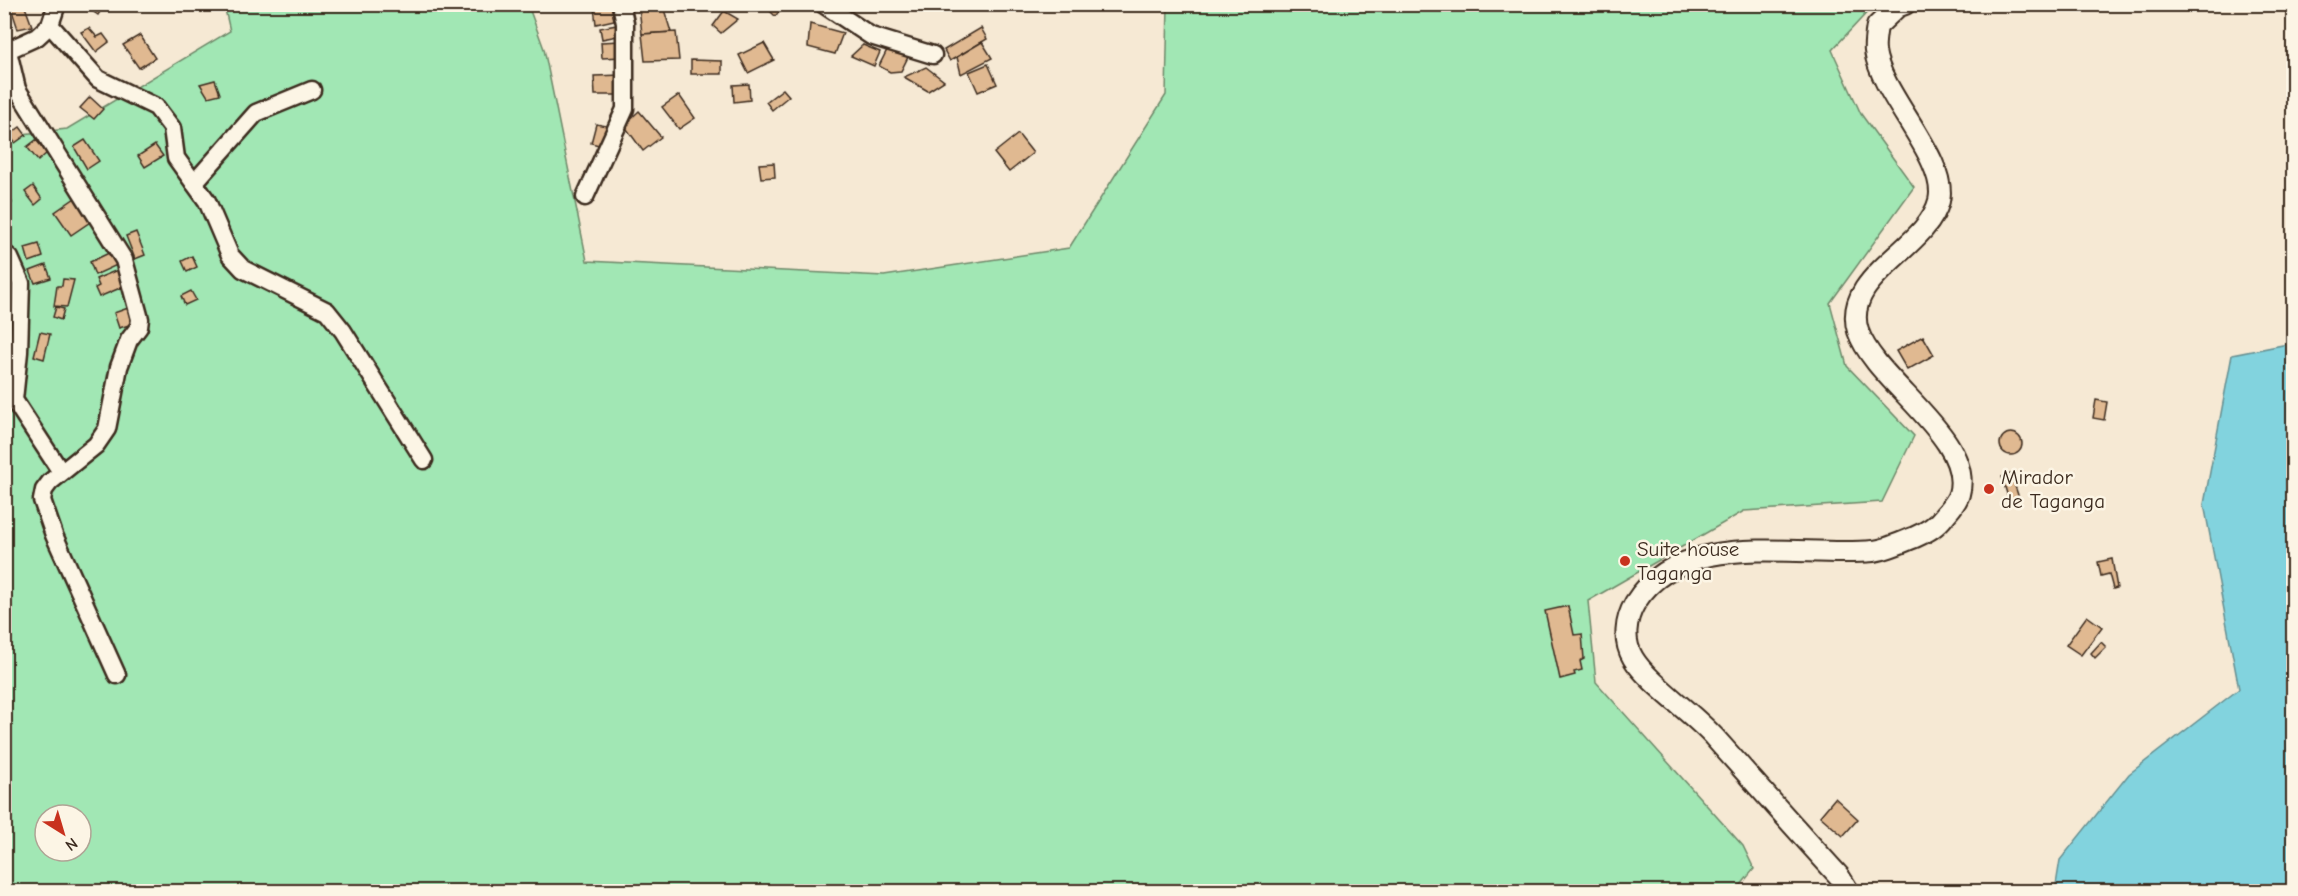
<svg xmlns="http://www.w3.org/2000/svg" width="2298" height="896" viewBox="0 0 2298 896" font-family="'Comic Neue',sans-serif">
<rect width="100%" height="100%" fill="#f6e9d4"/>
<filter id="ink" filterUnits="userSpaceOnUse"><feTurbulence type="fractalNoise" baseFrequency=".0167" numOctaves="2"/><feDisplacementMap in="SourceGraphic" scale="12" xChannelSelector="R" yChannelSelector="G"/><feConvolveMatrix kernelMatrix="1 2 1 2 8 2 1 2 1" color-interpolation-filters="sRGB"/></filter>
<g filter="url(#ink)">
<path fill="#a1e7b4" stroke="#6e8869" stroke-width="1.5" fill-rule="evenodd" d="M224 5H528L544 49 587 261 884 276 1069 248 1166 95 1168 5H1874L1832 50 1861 114 1914 187 1830 303 1847 366 1914 436 1882 502 1744 511 1588 601 1596 682 1743 846 1754 869 1736 891H5L4 136 67 129 230 31ZM45 815H81V851H45Z"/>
<polygon fill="#82d3de" stroke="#668f91" stroke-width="1.5" points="2293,343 2293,891 2055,891 2060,860 2129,774 2239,689 2204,504 2232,355"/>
<g fill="#e0b991" stroke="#3b2a1e" stroke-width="1.5">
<polygon points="24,4 32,26 18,29 10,5"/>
<polygon points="82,4 105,4 98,15"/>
<polygon points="763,4 787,4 775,16"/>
<polygon points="611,5 614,20 596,24 594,7"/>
<polygon points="663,6 671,32 642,34 639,7"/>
<polygon points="724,11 738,19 721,33 713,26"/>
<polygon points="810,24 843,33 835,54 808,47"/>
<polygon points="617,25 618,36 602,39 600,28"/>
<polygon points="89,28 97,37 103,34 109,42 96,52 81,32"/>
<polygon points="981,28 987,39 950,61 944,50"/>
<polygon points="676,32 679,60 645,61 642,34"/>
<polygon points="140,35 155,58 139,68 123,45"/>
<polygon points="621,41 622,57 602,58 601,42"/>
<polygon points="982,42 992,58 961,74 957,57"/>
<polygon points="764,43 774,60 748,73 739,55"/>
<polygon points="863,45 880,52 874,66 851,56"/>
<polygon points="888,48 908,57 901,71 890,72 879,66"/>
<polygon points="691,60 722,61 722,74 691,74"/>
<polygon points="988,64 997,84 978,92 969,72"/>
<polygon points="926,67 944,81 928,91 904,77"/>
<polygon points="622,75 622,95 595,95 594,76"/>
<polygon points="215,80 220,94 208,97 200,84"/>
<polygon points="749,84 750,100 734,102 733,85"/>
<polygon points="783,89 789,96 772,110 766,102"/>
<polygon points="679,95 695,118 679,129 662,107"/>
<polygon points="90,97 103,109 94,119 80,108"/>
<polygon points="639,111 661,137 643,151 624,125"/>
<polygon points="596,124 612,127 607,147 591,143"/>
<polygon points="20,127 26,135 15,143 9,135"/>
<polygon points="1018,134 1033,153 1009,172 994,153"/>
<polygon points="36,140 47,153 38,161 27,147"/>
<polygon points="85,140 99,161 87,169 74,147"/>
<polygon points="155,145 163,156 145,167 138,156"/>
<polygon points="774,163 775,177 761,178 759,164"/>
<polygon points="6,183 12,203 4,205 4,184"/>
<polygon points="33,186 42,199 35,205 25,192"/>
<polygon points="78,196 93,220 71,235 55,212"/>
<polygon points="136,232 145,255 135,259 126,236"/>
<polygon points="39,244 43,257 29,262 25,248"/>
<polygon points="111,252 117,265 95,275 90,262"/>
<polygon points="192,256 197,267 187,272 182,261"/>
<polygon points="46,265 51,278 35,283 30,271"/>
<polygon points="120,269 127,285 99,297 95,288 99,286 96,279"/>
<polygon points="63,279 74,280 67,307 54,306 57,286 62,286"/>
<polygon points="191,291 196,300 185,305 181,296"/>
<polygon points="56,307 64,309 61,320 53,317"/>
<polygon points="131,307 136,323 119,328 114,313"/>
<polygon points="40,332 50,334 44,359 34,356"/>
<polygon points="1923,336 1934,355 1907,370 1896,351"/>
<polygon points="2096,400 2107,402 2104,420 2093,418"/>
<circle cx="2011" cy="444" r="11"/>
<polygon points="2011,474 2020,501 2010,504 2002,477"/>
<polygon points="2112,559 2117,588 2113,589 2109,574 2101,576 2098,562"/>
<polygon points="1568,606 1574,635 1582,634 1584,659 1580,661 1582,670 1574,672 1575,675 1560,679 1545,611"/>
<polygon points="2087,616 2102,627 2081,655 2066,645"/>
<polygon points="2101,642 2106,647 2095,658 2091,653"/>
<polygon points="1835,798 1858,819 1843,836 1820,816"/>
</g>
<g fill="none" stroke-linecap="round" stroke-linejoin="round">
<defs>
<g id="minor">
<polyline points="823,4 871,36 933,55"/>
<polyline points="50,25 98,79 156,107 172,128 176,158 207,201 230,255 243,269 327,311 343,331 424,460"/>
<polyline points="8,51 17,89 124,260 140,319 139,327 129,340 119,367 107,429 96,445 50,482 44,490 42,500 54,535 117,675"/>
<polyline points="4,52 37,37 50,25 57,4"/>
<polyline points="194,183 256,113 312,90"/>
<polyline points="585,197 625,109 625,23 621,4"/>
<polyline points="4,253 10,258 21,283 19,352 14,400 61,472"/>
</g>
<path id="tertiary" d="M1849 892 1839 876C1797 830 1756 784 1715 738 1694 714 1647 682 1633 658 1623 641 1625 620 1635 603 1682 527 1797 558 1873 551 1886 550 1902 542 1915 537 1928 531 1936 527 1945 515 1950 509 1957 502 1959 494 1975 438 1875 382 1858 331 1841 276 1927 249 1939 201 1949 160 1881 96 1875 51 1874 43 1876 33 1877 26L1897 7 1905 4"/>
</defs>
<use href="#minor" stroke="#3b2a1e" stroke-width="21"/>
<use href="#tertiary" stroke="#3b2a1e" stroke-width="24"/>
<use href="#minor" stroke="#fcf5e5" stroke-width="16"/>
<use href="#tertiary" stroke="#fcf5e5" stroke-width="20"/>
</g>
</g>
<g fill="#c8321e" stroke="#fcf5e5" stroke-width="2">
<circle cx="1989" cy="489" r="6"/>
<circle cx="1625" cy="561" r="6"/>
</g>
<g text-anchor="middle" stroke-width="5" stroke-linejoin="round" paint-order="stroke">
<g font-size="21" fill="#3b2a1e" stroke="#fcf5e5" text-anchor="start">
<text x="2001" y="484">Mirador<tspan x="2001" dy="24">de Taganga</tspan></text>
<text x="1637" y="556">Suite house<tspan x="1637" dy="24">Taganga</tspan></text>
</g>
</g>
<rect width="2298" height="896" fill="none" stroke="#fcf5e5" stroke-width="24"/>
<rect x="12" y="12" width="2274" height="872" fill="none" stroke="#3b2a1e" stroke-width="2" filter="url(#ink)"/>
<g transform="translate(63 833) rotate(143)"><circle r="28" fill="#fcf5e5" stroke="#afa495" stroke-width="1.5"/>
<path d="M0-4.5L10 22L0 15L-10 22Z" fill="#c8321e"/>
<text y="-9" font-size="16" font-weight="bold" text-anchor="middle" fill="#3b2a1e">N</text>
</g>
</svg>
